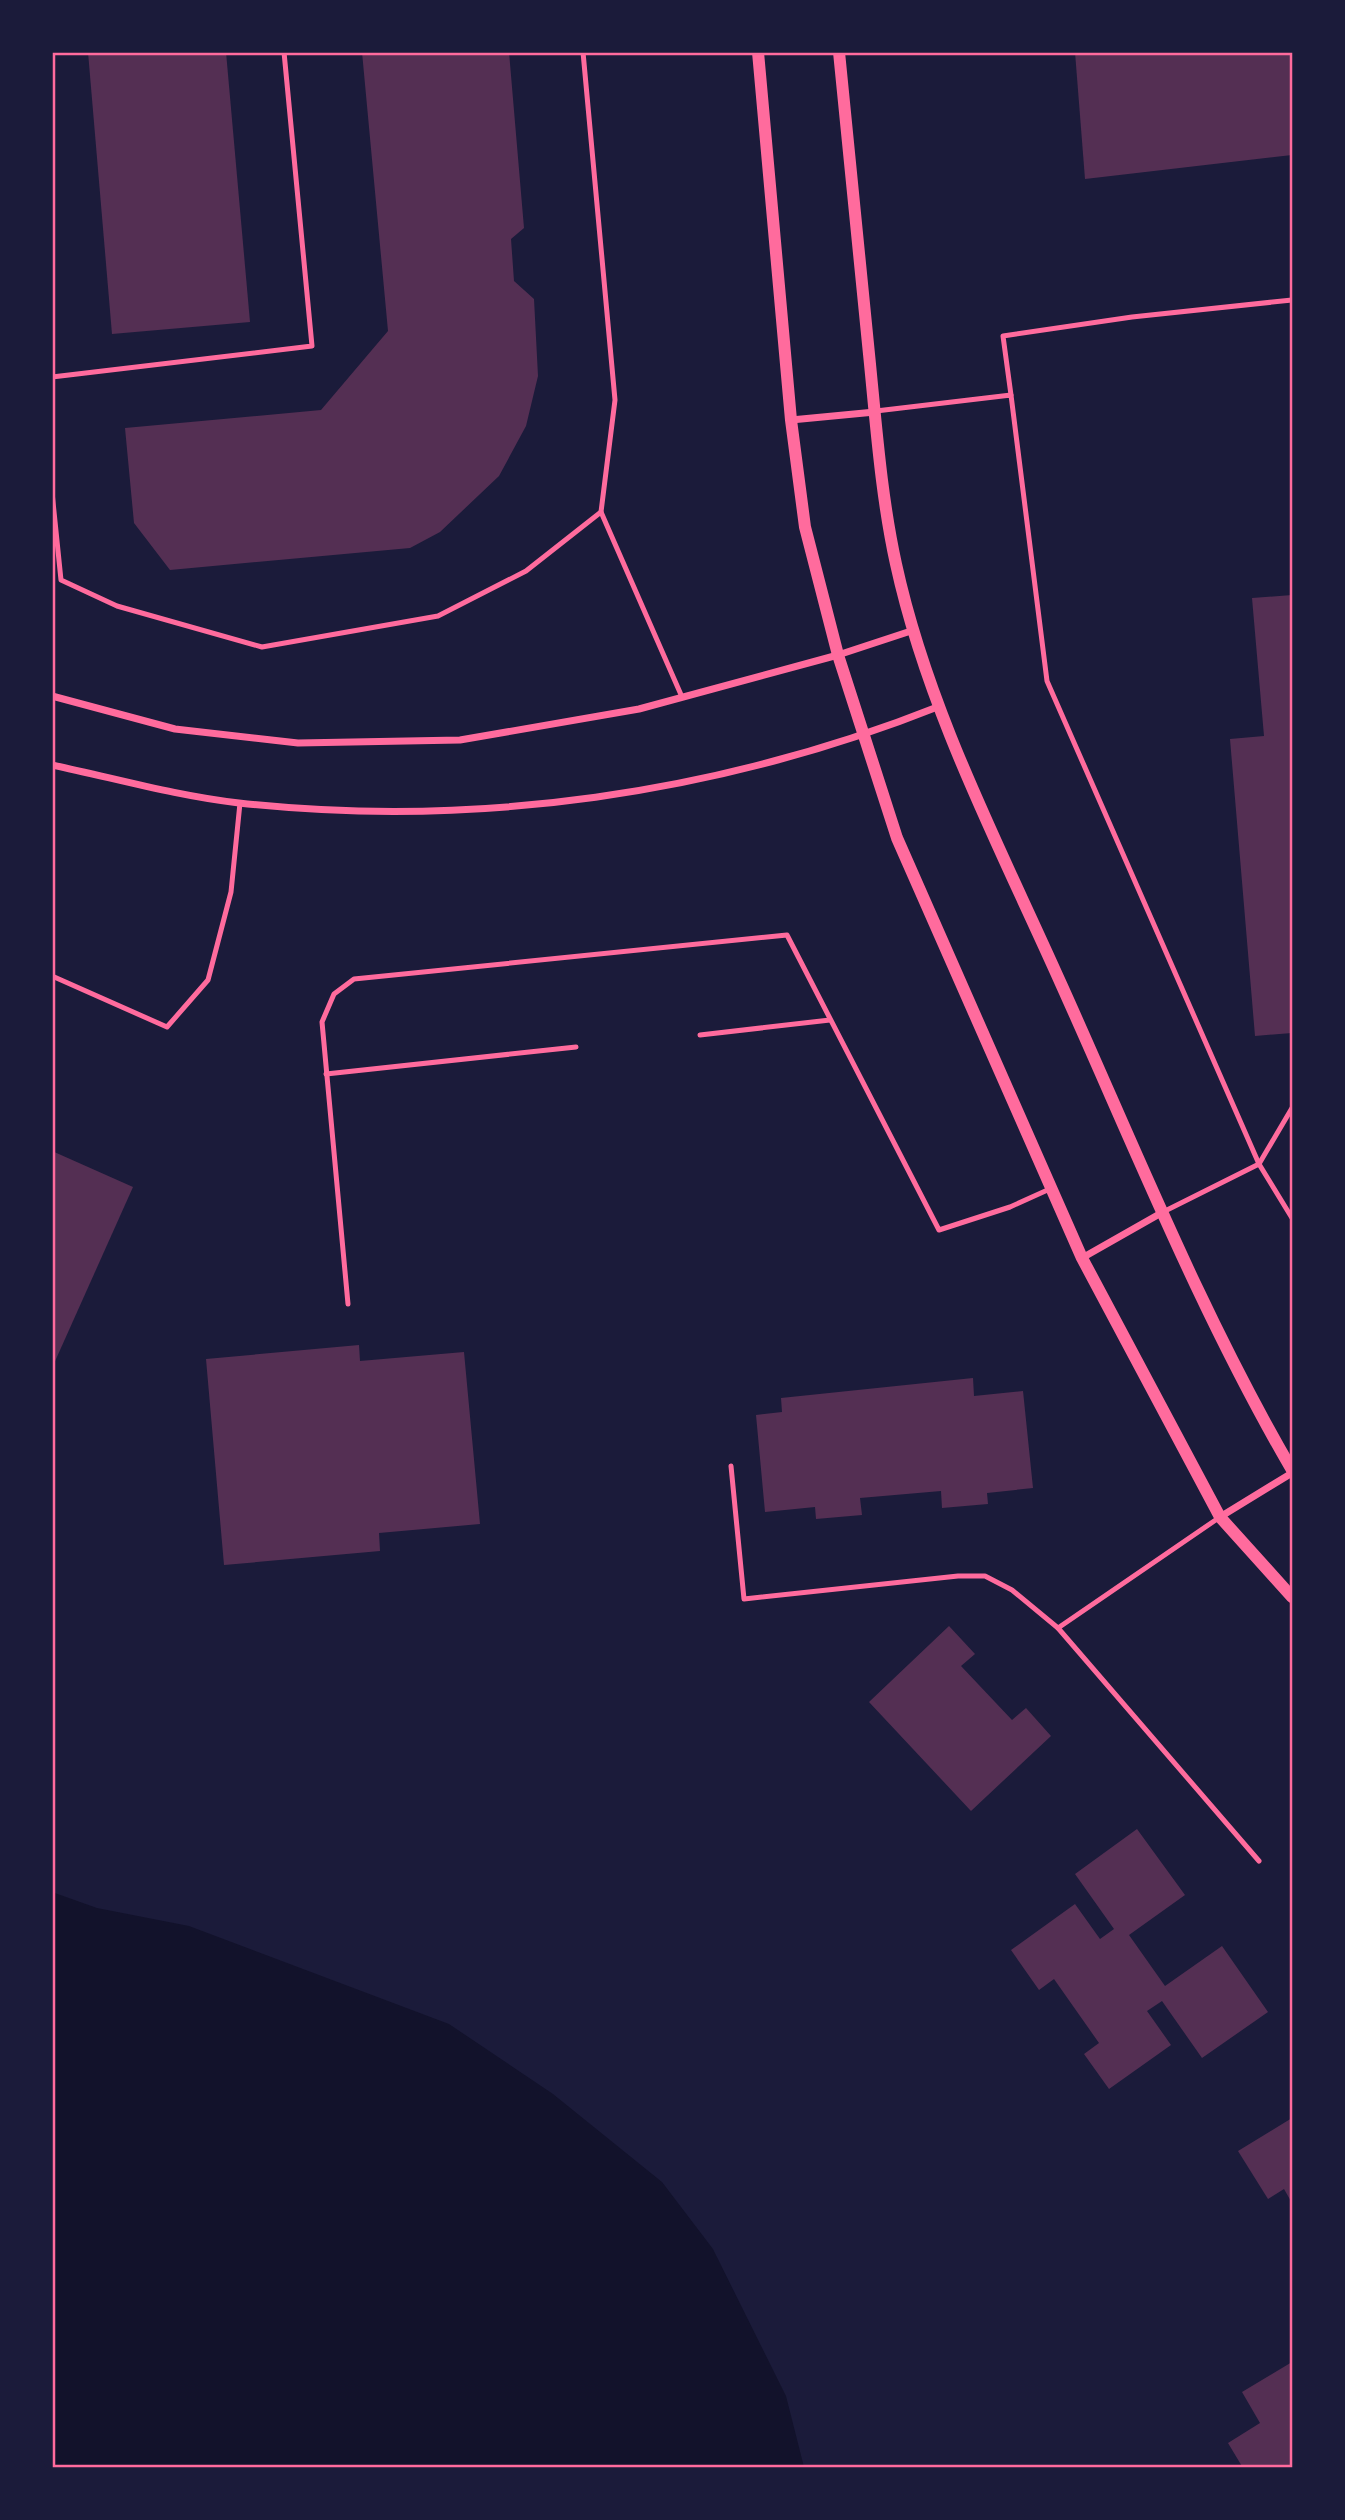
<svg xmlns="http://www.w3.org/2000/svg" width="1345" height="2520" viewBox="0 0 1345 2520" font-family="'Exo 2',sans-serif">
<rect width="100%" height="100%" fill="#1b1b3a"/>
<polygon fill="#12122b" points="52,1892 97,1908 189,1926 449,2024 553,2094 662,2182 713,2249 786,2396 804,2467 53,2467"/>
<g fill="#542f53">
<polygon points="88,52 226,52 250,322 112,334"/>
<polygon points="362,52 509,52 524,228 511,239 514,281 534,299 538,376 526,426 499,476 440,532 410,548 170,570 134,523 125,428 321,410 388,331"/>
<polygon points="1075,52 1292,52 1292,155 1085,179"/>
<polygon points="1292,595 1292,1033 1255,1036 1230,739 1264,736 1252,598"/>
<polygon points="52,1151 133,1187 52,1368"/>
<polygon points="359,1345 360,1361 464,1352 480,1524 379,1533 380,1551 224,1565 206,1359"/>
<polygon points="973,1378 974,1396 1023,1391 1033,1488 987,1493 988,1504 942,1508 941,1491 860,1498 862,1515 816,1519 815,1507 765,1512 756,1415 782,1412 781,1398"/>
<polygon points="949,1626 975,1654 961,1666 1012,1720 1026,1708 1051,1736 971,1811 869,1702"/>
<polygon points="1137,1829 1185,1895 1129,1935 1165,1986 1222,1946 1268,2012 1202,2058 1162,2001 1147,2011 1171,2045 1109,2089 1084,2054 1099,2043 1054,1979 1039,1990 1011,1950 1075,1904 1100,1939 1114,1929 1075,1874"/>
<polygon points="1292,2118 1292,2203 1284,2189 1268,2199 1238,2151"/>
<polygon points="1292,2362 1292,2468 1243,2468 1228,2443 1260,2423 1242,2392"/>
</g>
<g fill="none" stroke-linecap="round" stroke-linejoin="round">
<g stroke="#ff6b9d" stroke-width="5">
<polyline points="52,377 312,346 284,52"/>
<polyline points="1011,395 1003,336 1132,317 1292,300"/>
<polyline points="876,411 1011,395 1047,681 1259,1164"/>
<polyline points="52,492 61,580 117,606 262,647 438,616 526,571 601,512 615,400 583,52"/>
<polyline points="601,512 682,697"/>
<polyline points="52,976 167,1027 208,980 231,892 240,803"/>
<polyline points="700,1035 830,1020"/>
<polyline points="326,1074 576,1047"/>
<polyline points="1259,1164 1292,1108"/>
<polyline points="1163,1212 1259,1164 1292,1218"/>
<polyline points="348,1304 322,1022 334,994 354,979 787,935 939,1230 1010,1207 1052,1188"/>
<polyline points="731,1466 744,1599 958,1576 985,1576 1012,1590 1058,1628"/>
<polyline points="1220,1517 1058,1628 1259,1861"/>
</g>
<g stroke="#ff6b9d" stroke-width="7">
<polyline points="791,420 875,412"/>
<polyline points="52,696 175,729 298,743 460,740 639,709 838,655 914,630"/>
<path d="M52 765C114 778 177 796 239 803 476 829 719 794 940 706"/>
<polyline points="1082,1258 1163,1212"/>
<polyline points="1220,1517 1292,1473"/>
</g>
<g stroke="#ff6b9d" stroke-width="12">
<polyline points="758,52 791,420 805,527 838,655 897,838 1082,1258 1220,1517 1292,1597"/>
<path d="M839 52C849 153 859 253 869 354 876 423 881 496 896 564 928 711 1001 849 1062 986 1135 1148 1202 1316 1292 1470"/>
</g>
</g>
<rect width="1345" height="2520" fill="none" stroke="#1b1b3a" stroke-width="108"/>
<rect x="54" y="54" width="1237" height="2412" fill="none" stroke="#ff6b9d" stroke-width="2.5"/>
</svg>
